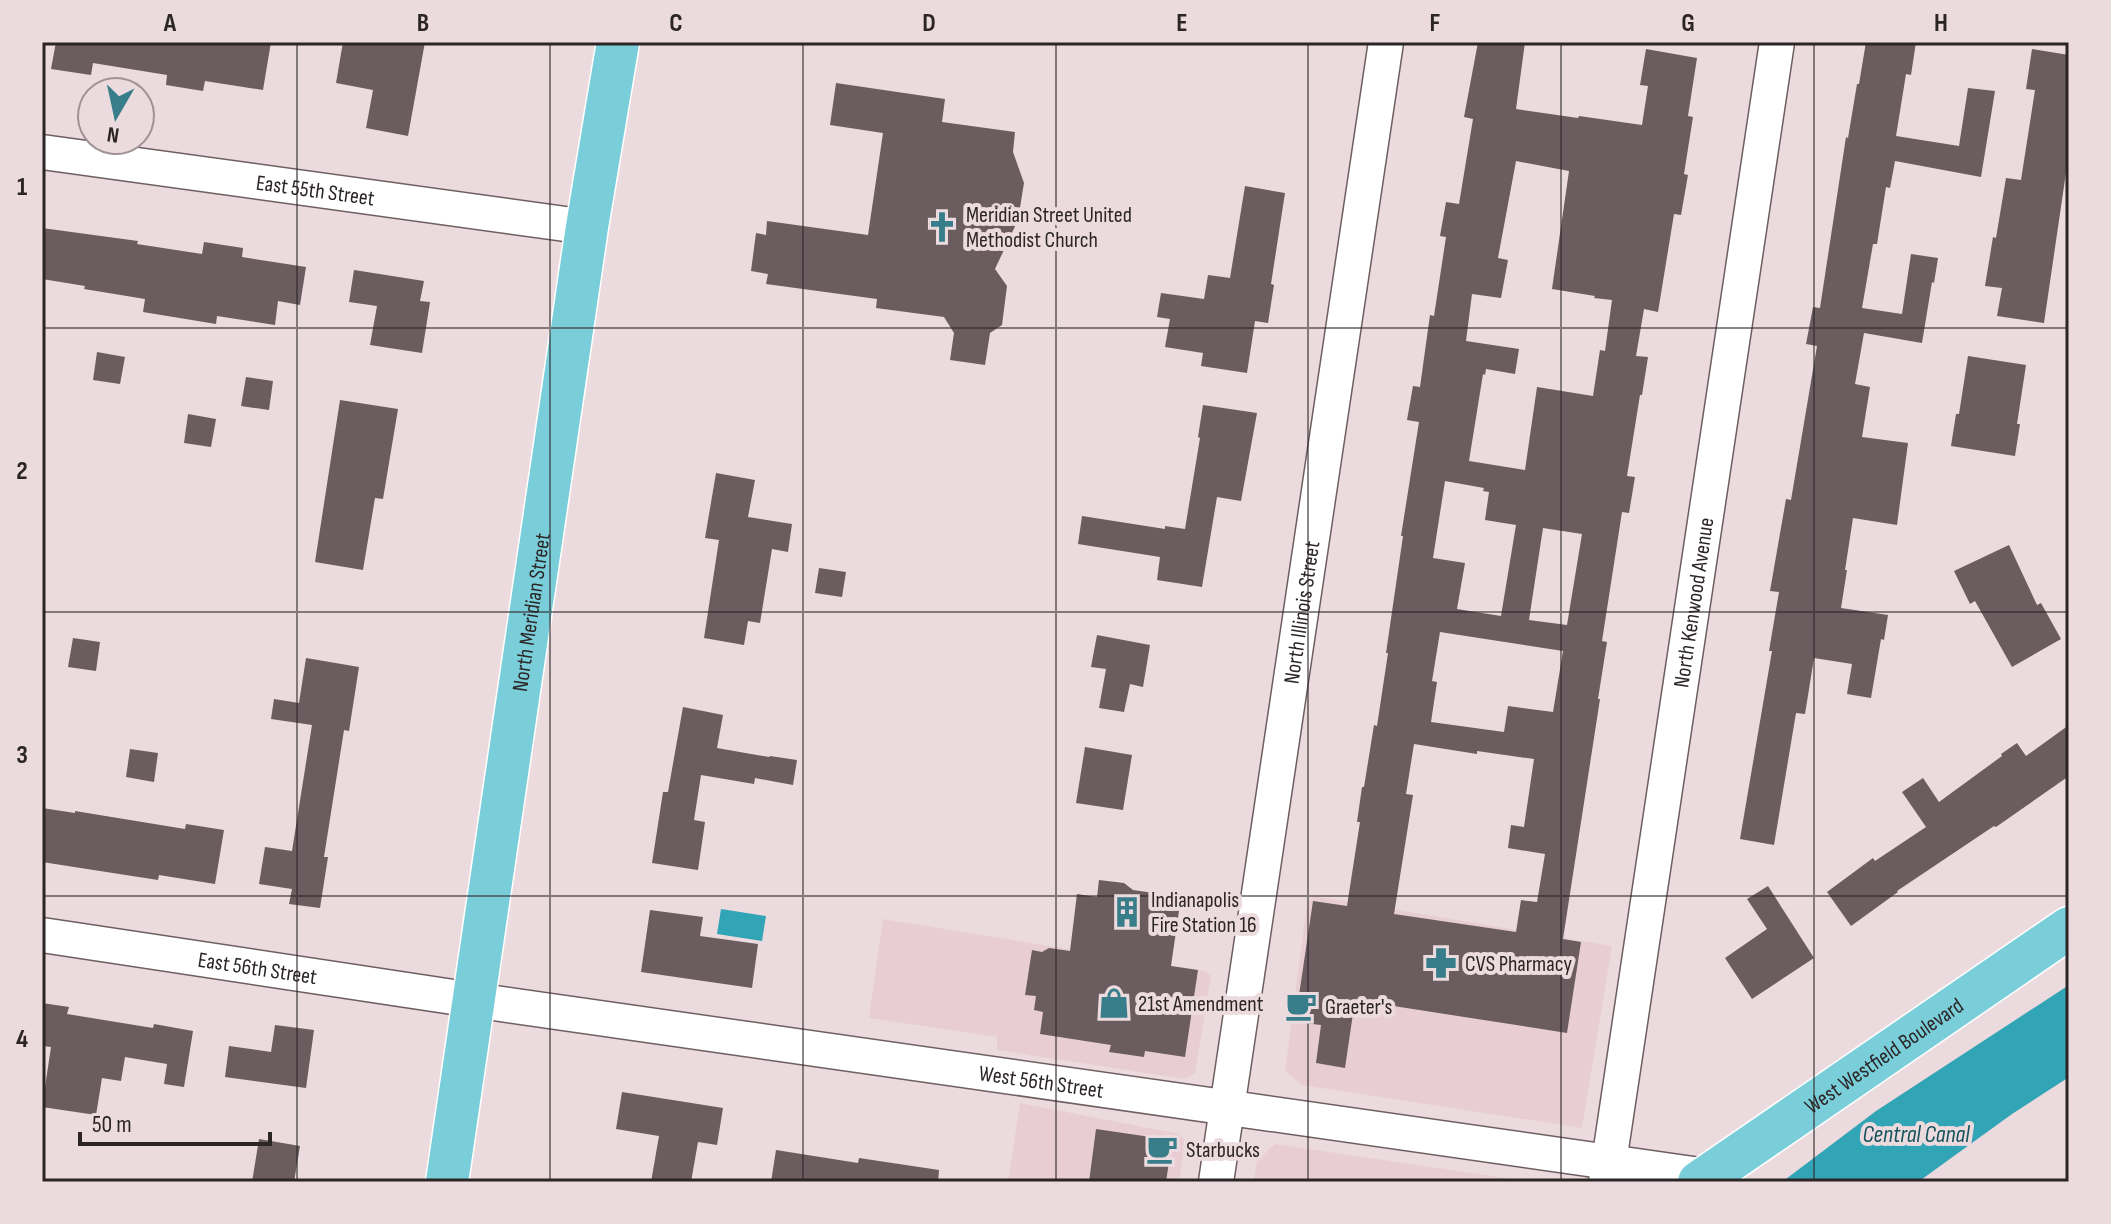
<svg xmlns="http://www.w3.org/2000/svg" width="2111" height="1224" viewBox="0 0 2111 1224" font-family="'Sofia Sans Condensed',sans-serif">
<rect width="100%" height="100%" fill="#ecdbde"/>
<g fill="#e8ced4">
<polygon points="1314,896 1612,946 1582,1128 1302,1085 1285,1071 1307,904"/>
<polygon points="883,919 1205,971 1211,976 1195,1073 1184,1079 997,1050 997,1037 869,1018"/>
<polygon points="1020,1103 1180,1134 1185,1142 1179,1182 1008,1182"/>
<polygon points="1275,1144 1532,1182 1254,1182 1257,1161"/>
</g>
<g fill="#31a4b5">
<polygon points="721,909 766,916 762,941 717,934"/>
<polygon points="2069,985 2069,1077 2012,1114 1918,1182 1782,1182 1876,1111"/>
</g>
<g fill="#6a5c5f" fill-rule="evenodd">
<polygon points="56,42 271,42 263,90 205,81 203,91 166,85 167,75 93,63 91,75 51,69"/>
<polygon points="343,42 425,42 408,136 366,128 373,90 336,83"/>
<path d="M1478 42H1525L1516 109 1578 118 1579 116 1642 125 1648 86 1640 85 1646 49 1697 58 1688 116 1693 117 1684 174 1688 175 1681 215 1674 214 1658 312 1644 309 1636 356 1648 357 1642 395H1640L1627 476 1635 477 1629 513 1622 512 1602 641 1607 642 1598 699H1600L1563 939 1581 942 1567 1033 1355 1000 1345 1068 1316 1063 1321 1025 1295 1022 1313 901 1347 906 1360 822H1357L1362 787H1364L1374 725 1377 726 1388 653H1386L1403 536H1401L1419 422 1407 420 1413 386 1420 387 1430 315 1434 316 1446 237 1440 236 1446 202 1459 204 1473 119 1464 117ZM1516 161 1569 171 1552 289 1595 296 1594 298 1612 300 1605 351 1600 350 1593 396 1537 387 1525 470 1469 461 1483 374 1485 375 1486 369 1515 374 1519 349 1466 341 1472 294 1501 298 1508 260 1498 258ZM1445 481 1484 488 1483 491 1489 492 1485 520 1516 525 1501 616 1457 609 1465 563 1433 558ZM1543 528 1582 534 1567 625 1529 620ZM1440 632 1563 651 1553 712 1508 706 1504 732 1431 722 1437 682 1432 681ZM1414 744 1477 754V751L1534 759 1524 827 1511 825 1508 848 1545 854 1537 902 1521 900 1516 932 1394 914 1413 795 1406 794Z"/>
<polygon points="1866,42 1916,42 1911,75 1906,74 1896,136 1959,146 1968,88 1995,91 1981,177 1895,161 1890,188 1886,187 1877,244 1873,244 1862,308 1902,314 1911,254 1938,258 1934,283 1932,282 1922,343 1864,333 1855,384 1870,387 1862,437 1908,443 1897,525 1853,518 1845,570 1847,570 1841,608 1888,615 1884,640 1881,639 1871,698 1847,694 1852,664 1814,658 1805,714 1796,713 1774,845 1740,839 1772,651 1769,651 1779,592 1770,591 1786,499 1791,500 1817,346 1806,344 1813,307 1820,308 1846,137 1848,138 1857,84 1859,84"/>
<polygon points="2032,49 2069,55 2069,152 2044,323 1997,316 2002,288 1985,286 1993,237 1996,238 2006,178 2021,180 2035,90 2026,89"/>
<polygon points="836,83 945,99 942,122 1015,132 1013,152 1024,183 1018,220 995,269 1007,286 1002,325 990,333 985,365 950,360 954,333 944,317 876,308 877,299 766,284 768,274 751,271 756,233 766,235 767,221 868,235 883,133 830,125"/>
<polygon points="1245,186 1285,193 1271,284 1274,285 1268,323 1255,321 1247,373 1201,366 1203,353 1165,347 1170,319 1157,317 1161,293 1204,299 1208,275 1230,278"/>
<polygon points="42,228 138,241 137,244 202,254 204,242 243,248 242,257 306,267 300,305 278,301 275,325 217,316 216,324 143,312 145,299 84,289 85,286 42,279"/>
<polygon points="354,270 424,281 420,301 430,302 422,353 370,345 377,306 349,302"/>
<polygon points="97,352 125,357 120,384 93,380"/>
<polygon points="1968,356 2026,365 2017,424 2020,424 2015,456 1951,446 1956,414 1959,414"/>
<polygon points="246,377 273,381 269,410 241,406"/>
<polygon points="340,400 398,409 383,499 375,498 363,570 315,562"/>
<polygon points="1203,405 1257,413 1241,501 1217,497 1202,587 1157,580 1160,557 1078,544 1082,516 1165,529 1165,526 1185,529 1200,438 1198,437"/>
<polygon points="188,414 216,419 211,447 184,443"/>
<polygon points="716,473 755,480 748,517 792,524 788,552 772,549 760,623 748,621 744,645 704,638 719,540 705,538"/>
<polygon points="2009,545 2037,605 2041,603 2061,639 2012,667 1975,601 1970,604 1954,571"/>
<polygon points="819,568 846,572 842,597 815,593"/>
<polygon points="1097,635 1150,645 1143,687 1130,684 1124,712 1099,708 1106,669 1091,667"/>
<polygon points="73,638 100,642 96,671 68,667"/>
<polygon points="306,658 359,667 349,731 344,730 324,857 328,857 320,908 289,904 292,889 259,884 265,847 292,851 312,725 271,719 274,699 299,703"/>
<polygon points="683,707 723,715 717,748 769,757 770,756 797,760 793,785 755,778 754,784 701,775 694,820 705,822 698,870 652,863 663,792 668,792"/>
<polygon points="2069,725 2069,776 1996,827 1994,826 1897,891 1898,892 1851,926 1827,892 1873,858 1875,861 1926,827 1902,792 1923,778 1939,802 2002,756 2001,754 2017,743 2026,756"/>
<polygon points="1085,747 1132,755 1123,810 1076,803"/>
<polygon points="130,749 158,753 154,782 126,777"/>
<polygon points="42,808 75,813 75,811 185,829 186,824 224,830 215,884 159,875 158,880 42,862"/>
<polygon points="1099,880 1124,883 1133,890 1181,897 1171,966 1198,970 1185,1057 1145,1051 1144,1057 1109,1052 1111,1045 1040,1034 1043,1012 1034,1010 1036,996 1025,995 1032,950 1042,952 1049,948 1070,951 1077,894 1097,897"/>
<polygon points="1768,886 1814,958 1752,999 1725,958 1767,929 1747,899"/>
<polygon points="650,910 703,917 700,936 758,944 752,988 641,972"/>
<polygon points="42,1003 69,1007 67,1014 153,1028 154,1024 193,1031 184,1087 164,1084 167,1064 125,1057 121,1081 102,1078 96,1115 42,1107 51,1047 42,1046"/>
<polygon points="275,1025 314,1030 306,1088 225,1077 229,1046 271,1052"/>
<polygon points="622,1092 723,1108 717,1145 698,1142 691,1182 651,1182 659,1136 616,1129"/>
<polygon points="1096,1129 1164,1139 1171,1148 1166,1182 1089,1182"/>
<polygon points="259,1139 300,1146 294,1182 252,1182"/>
<polygon points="776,1150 858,1163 859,1158 939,1170 938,1182 771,1182"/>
</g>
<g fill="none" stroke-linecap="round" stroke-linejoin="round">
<defs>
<g id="minor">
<path id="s1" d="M42 152 587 227"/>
<path id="s2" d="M42 935 473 1000 1707 1176"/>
<path id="s3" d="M1216 1182 1386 42"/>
<path id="s4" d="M1606 1182 1777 42"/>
</g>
<g id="major">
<path id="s5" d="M447 1182 587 227 618 42"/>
<path id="s6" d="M1699 1182 2069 928"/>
</g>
</defs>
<use href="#minor" stroke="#6d5e61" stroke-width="37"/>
<use href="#major" stroke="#fff" stroke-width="45"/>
<use href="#minor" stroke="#fff" stroke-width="34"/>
<use href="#major" stroke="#7aced9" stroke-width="42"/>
</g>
<path fill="none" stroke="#2b2526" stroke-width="2" stroke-opacity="0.55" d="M297 42V1182M550 42V1182M803 42V1182M1056 42V1182M1308 42V1182M1561 42V1182M1814 42V1182M42 328H2069M42 612H2069M42 896H2069"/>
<defs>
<symbol id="church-bare" viewBox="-9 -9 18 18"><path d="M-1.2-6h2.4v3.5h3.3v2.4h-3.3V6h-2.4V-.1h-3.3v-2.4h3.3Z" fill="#387e8a" stroke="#ecdbde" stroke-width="2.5" paint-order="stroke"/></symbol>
<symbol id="building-bare" viewBox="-9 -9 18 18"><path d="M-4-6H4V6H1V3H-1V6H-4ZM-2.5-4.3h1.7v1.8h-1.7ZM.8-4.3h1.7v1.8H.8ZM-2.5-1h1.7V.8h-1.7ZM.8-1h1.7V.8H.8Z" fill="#387e8a" stroke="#ecdbde" stroke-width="2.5" paint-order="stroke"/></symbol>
<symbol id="pharmacy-bare" viewBox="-9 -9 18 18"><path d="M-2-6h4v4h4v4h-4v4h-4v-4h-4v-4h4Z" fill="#387e8a" stroke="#ecdbde" stroke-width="2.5" paint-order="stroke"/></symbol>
<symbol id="shop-bare" viewBox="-9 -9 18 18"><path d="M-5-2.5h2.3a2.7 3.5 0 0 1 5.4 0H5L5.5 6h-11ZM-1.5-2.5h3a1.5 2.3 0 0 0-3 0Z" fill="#387e8a" stroke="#ecdbde" stroke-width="2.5" paint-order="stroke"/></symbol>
<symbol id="cafe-bare" viewBox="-9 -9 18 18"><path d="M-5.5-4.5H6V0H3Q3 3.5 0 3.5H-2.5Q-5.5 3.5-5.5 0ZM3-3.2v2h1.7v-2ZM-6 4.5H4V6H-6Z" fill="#387e8a" stroke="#ecdbde" stroke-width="2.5" paint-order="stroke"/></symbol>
</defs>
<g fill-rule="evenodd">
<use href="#church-bare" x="920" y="205" width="44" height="44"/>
<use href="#building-bare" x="1105" y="890" width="44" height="44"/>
<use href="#pharmacy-bare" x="1419" y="941" width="44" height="44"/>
<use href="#shop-bare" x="1092" y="981" width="44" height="44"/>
<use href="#cafe-bare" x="1279" y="984" width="44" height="44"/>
<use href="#cafe-bare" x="1140" y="1127" width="44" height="44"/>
</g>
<g text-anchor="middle" stroke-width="8" stroke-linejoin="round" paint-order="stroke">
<g font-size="22" fill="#2b2526" stroke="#ecdbde">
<text dy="8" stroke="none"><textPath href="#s1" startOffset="276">East 55th Street</textPath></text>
<text dy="8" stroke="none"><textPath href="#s4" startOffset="586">North Kenwood Avenue</textPath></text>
<text dy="8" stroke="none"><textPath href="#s5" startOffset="576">North Meridian Street</textPath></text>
<text dy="8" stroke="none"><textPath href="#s3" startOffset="576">North Illinois Street</textPath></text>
<text dy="8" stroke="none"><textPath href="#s2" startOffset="218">East 56th Street</textPath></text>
<text dy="8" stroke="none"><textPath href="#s6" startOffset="224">West Westfield Boulevard</textPath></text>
<text dy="8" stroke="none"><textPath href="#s2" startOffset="1010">West 56th Street</textPath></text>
</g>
<g font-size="22" fill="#2b2526" stroke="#ecdbde" text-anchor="start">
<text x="966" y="222">Meridian Street United<tspan x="966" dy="25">Methodist Church</tspan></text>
<text x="1151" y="907">Indianapolis<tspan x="1151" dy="25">Fire Station 16</tspan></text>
<text x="1465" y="971">CVS Pharmacy</text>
<text x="1138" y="1011">21st Amendment</text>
<text x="1325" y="1014">Graeter's</text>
<text x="1186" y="1157">Starbucks</text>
</g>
<g font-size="24" font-style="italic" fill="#14535c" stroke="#ecdbde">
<text x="1916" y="1142">Central Canal</text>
</g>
</g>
<rect width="2111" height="1224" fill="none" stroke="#ecdbde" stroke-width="88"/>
<g transform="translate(116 116) rotate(189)"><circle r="38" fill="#ecdbde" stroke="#9f9294" stroke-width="2"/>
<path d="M0-6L14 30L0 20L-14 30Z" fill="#387e8a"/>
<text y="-12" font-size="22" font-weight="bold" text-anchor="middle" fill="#2b2526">N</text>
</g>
<path d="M80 1132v12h190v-12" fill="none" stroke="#2b2526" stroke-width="4"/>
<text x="92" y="1132" font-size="24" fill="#2b2526" stroke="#ecdbde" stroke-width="6" paint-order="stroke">50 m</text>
<rect x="44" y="44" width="2023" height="1136" fill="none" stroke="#2b2526" stroke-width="3"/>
<g font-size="26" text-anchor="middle" font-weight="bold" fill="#2b2526">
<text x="170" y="31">A</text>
<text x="423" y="31">B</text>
<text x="676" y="31">C</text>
<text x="929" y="31">D</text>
<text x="1182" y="31">E</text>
<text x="1435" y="31">F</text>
<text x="1688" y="31">G</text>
<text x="1941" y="31">H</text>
<text x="22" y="195">1</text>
<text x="22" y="479">2</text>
<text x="22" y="763">3</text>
<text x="22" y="1047">4</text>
</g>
</svg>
